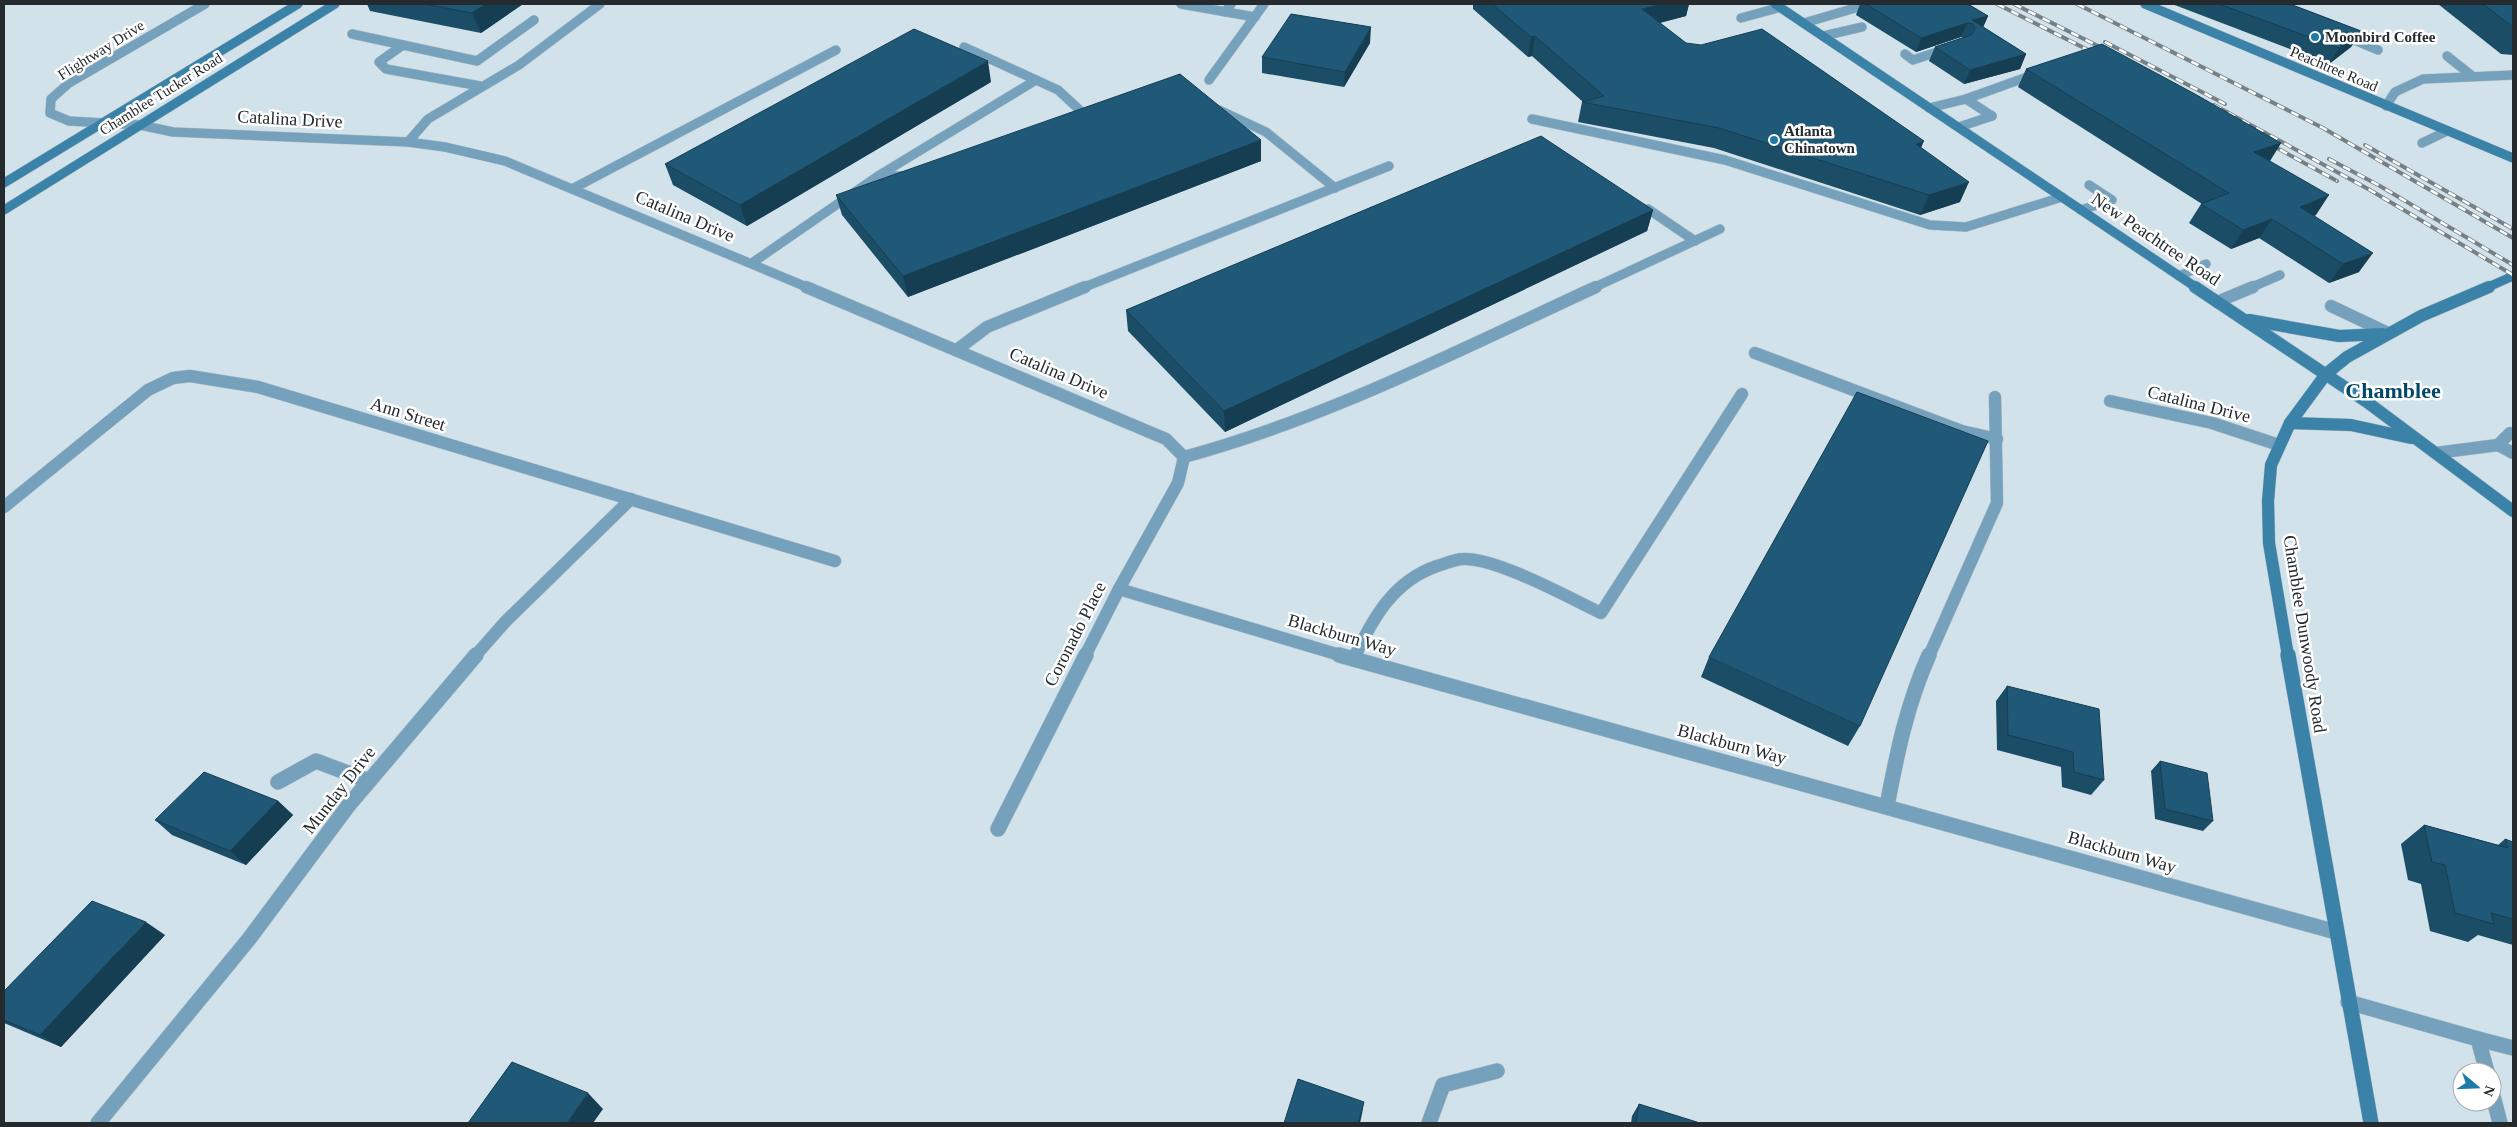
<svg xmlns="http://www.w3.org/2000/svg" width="2517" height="1127" viewBox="0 0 2517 1127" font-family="'Times New Roman',serif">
<rect width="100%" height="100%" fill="#d2e2eb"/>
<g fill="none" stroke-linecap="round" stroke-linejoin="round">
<defs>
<g id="lane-far2">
<polyline points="1225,12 1231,4"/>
<polyline points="1741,18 1781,7"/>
<polyline points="1804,23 1869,4"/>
<polyline points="352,34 477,61 534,20"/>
<polyline points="2340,34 2378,50"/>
<polyline points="1823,36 1862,27"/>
<polyline points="403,45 379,62 386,69 480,86"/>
<polyline points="964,47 1058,90 1084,114"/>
<polyline points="1905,54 1913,60 1949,48"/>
<polyline points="2447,56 2471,75"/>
<polyline points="1929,108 1966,99"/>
<polyline points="1219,110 1266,132 1335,188"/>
<polyline points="1992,116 1966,99 2038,73"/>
<polyline points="1532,119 1725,160 1930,225 1966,227 2062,197"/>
<polyline points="1959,127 1992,116"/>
<polyline points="408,142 428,119 519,65 600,4"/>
<polyline points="2422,143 2447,131"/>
<polyline points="878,176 1036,80"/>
<polyline points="574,188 836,50"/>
<polyline points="1648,209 1695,241"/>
<polyline points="2081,210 2112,200 2089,185"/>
<polyline points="752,263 878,176 904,176"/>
<polyline points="2179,276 2206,264"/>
<polyline points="1082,288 1389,166"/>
<polyline points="1593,288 1720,229"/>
<polyline points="2250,288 2280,275"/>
</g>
<g id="lane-far1">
<polyline points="2217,302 2253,287"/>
<polyline points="2331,306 2388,333"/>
<polyline points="958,349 987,327 1085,287"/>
<polyline points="1755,353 1962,431 1997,439"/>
<polyline points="2498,445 2513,453"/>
<polyline points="2436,453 2498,445 2510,433"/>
<path d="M1184 457C1328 418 1461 349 1596 287"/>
<path d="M1355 656C1374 616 1394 581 1437 566 1445 564 1455 559 1463 559 1495 557 1570 598 1601 613L1742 394"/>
<polyline points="1929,656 1997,503 1995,397"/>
</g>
<g id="lane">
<polyline points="1354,659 1356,655"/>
<polyline points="278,782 316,761 369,781"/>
<path d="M1887 806C1897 753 1907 704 1929 655"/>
<polyline points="2348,1002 2478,1039 2487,1072"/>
<polyline points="2478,1039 2513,1048"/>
<polyline points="2492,1092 2500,1123"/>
<polyline points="1429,1123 1443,1085 1497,1071"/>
</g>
<g id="street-far2">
<polyline points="205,4 69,83 51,99 50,113 69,121 140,125 173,132 408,142 445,147 505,161 809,288"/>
<polyline points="1181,4 1255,17"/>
<polyline points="1209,80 1264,4"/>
<polyline points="2386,106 2395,92 2423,79 2513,75"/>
</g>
<g id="street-far1">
<polyline points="806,287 1166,439 1184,457 1178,483 1119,589 1085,656"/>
<polyline points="2110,401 2212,423 2279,445"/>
<polyline points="4,507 148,390 173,378 190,376 258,387 835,561"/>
<polyline points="1119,589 1343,656"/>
<polyline points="475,656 506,621 631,499"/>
</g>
<g id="street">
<polyline points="1339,655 2336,932"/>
<polyline points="998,829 1086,655"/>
<polyline points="98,1123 249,939 348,806 476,655"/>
</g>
<g id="secondary-far2">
<polyline points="1775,4 2197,288"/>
<polyline points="2145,4 2513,158"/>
<polyline points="4,183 298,4"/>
<polyline points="4,210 335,4"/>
<polyline points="2486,288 2513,276"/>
</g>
<g id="secondary-far1">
<polyline points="2195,287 2367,402 2513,511"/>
<polyline points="2249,320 2339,336 2383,334"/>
<polyline points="2290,423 2351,425 2411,438"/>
<polyline points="2288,656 2269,543 2268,501 2271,465 2290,423 2326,374 2347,357 2421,316 2489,287"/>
</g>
<polyline id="secondary" points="2288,655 2371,1123"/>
</defs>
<use href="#lane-far2" stroke="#afbdc5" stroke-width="10"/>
<use href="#lane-far1" stroke="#afbdc5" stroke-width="13"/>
<use href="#lane" stroke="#afbdc5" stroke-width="16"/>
<use href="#street-far2" stroke="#afbdc5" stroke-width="10"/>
<use href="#street-far1" stroke="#afbdc5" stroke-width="13"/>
<use href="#street" stroke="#afbdc5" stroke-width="16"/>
<use href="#secondary-far2" stroke="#afbdc5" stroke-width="10"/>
<use href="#secondary-far1" stroke="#afbdc5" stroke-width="13"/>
<use href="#secondary" stroke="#afbdc5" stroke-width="16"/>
<use href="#lane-far2" stroke="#76a1bc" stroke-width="9"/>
<use href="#lane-far1" stroke="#76a1bc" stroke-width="12"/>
<use href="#lane" stroke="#76a1bc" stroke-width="15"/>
<use href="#street-far2" stroke="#76a1bc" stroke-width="9"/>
<use href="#street-far1" stroke="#76a1bc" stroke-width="12"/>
<use href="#street" stroke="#76a1bc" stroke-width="15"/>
<use href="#secondary-far2" stroke="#3b82a9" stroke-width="9"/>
<use href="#secondary-far1" stroke="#3b82a9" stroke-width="12"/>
<use href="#secondary" stroke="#3b82a9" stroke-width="15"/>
<defs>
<g id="rail">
<polyline points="1997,4 2100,56"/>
<polyline points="2014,4 2110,52"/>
<polyline points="2077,4 2323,128 2513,238"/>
<polyline points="2105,42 2225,104"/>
<polyline points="2214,105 2370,190 2513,275"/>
<polyline points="2266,142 2337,181"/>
<polyline points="2365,145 2513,229"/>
<polyline points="2329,159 2380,186 2513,265"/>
</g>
</defs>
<use href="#rail" stroke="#768186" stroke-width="4"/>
<use href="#rail" stroke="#fff" stroke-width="2.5" stroke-dasharray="8" stroke-linecap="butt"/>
</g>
<g fill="#1c4d66">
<polygon points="367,4 523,4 481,33 370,11"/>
<polygon points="1473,4 1689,4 1686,16 1660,23 1686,43 1921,148 1960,202 1920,215 1714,148 1578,122 1582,102 1583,102 1532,56 1528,57 1473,9"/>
<polygon points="1860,4 1968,4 1988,16 1983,27 2026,54 2020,69 1964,84 1929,61 1935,47 1964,37 1961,37 1916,52 1856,15"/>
<polygon points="2172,4 2290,4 2361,31 2351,47 2329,64"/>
<polygon points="2438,4 2513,4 2513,55 2501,54"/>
<polygon points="1370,43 1344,87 1262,73 1262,57"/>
<polygon points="2026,69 2281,143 2270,161 2316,215 2313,216 2359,272 2329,283 2259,238 2231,249 2189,223 2201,204 2202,204 2018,87"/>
<polygon points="991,82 747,226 673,185 665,164"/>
<polygon points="1261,140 1261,161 908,297 842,215 836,195"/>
<polygon points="1653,210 1647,231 1225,432 1128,331 1126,310"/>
<polygon points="1709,657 1860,726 1848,746 1701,677"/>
<polygon points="2007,686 2104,780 2091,795 2062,787 2061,767 1997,750 1996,701"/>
<polygon points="2160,761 2213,821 2203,831 2155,819 2151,771"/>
<polygon points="278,801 293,815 246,865 172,835 155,820"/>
<polygon points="2424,825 2498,845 2505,839 2513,842 2513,945 2478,935 2468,942 2430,931 2421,884 2408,880 2401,844"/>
<polygon points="165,935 61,1047 4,1023 4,991"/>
<polygon points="1639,1104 1700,1123 1631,1123 1632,1116"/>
</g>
<g fill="#163e53">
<polygon points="486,4 523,4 481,33 472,13"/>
<polygon points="1663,4 1689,4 1686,16 1638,28 1642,9"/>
<polygon points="1988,16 1982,30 1972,20"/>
<polygon points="1967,23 1961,37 1916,52 1921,38"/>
<polygon points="1371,27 1370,43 1344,87 1345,72"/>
<polygon points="2361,31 2351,47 2329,64 2339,48"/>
<polygon points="1535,36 1532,56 1528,57 1531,37"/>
<polygon points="2026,54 2020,69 1964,84 1970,70"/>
<polygon points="988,61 991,82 747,226 740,205"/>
<polygon points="1261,140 1261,161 908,297 903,276"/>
<polygon points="1924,141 1915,162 1916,144"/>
<polygon points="2281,143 2269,162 2254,152"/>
<polygon points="1969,182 1960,202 1920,215 1929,195"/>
<polygon points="2329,195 2316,215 2287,227 2300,207"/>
<polygon points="1653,210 1647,231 1225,432 1224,411"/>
<polygon points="2272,219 2259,238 2231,249 2243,230"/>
<polygon points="2373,253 2359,272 2329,283 2343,264"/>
<polygon points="278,801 293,815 246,865 230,851"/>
<polygon points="146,922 165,935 61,1047 40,1035"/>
<polygon points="588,1093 603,1109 593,1123 567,1123"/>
<polygon points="1364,1102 1362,1114 1360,1123 1358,1123"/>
</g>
<g fill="#205977" stroke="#163e53">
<polygon points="425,4 486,4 472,13"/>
<polygon points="1492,4 1663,4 1642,9 1686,43 1701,45 1762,29 1924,141 1916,144 1969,182 1929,195 1719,128 1582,102 1604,96 1535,36 1531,37"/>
<polygon points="1866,4 1968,4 1988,16 1972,20 2026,54 1970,70 1935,47 1971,35 1975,29 1973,24 1967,23 1921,38"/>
<polygon points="2219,4 2290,4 2361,31 2339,48"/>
<polygon points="2483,4 2513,4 2513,27"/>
<polygon points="1291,14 1371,27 1345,72 1262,57"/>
<polygon points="914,29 988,61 740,205 665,164"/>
<polygon points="2102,44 2195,94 2281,143 2254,152 2329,195 2300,207 2373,253 2343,264 2272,219 2243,230 2201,204 2229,193 2026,69"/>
<polygon points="1180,74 1261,140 903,276 836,195"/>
<polygon points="1541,136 1653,210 1224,411 1126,310"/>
<polygon points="1857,392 1988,441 1860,726 1709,657"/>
<polygon points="2007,686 2099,709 2104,780 2074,772 2073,752 2008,735"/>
<polygon points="2160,761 2207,773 2213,821 2165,809"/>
<polygon points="204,772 278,801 230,851 155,820"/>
<polygon points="2424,825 2508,848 2505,839 2513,842 2513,919 2491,913 2494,924 2455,913 2445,865 2432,862"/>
<polygon points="92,901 146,922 40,1035 4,1020 4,991"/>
<polygon points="512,1062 588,1093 567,1123 468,1123"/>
<polygon points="1298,1079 1364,1102 1358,1123 1284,1123"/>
<polygon points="1639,1104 1700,1123 1636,1123"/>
</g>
<g fill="#1e7ba8" stroke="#fff" stroke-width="2">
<circle cx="2315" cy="37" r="5"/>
<circle cx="1774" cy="140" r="5"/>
</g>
<g text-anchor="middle" stroke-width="5" stroke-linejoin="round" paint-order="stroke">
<g font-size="15" font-weight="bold" fill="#242a2d" stroke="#fff" text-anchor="start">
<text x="2325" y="42">Moonbird Coffee</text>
<text x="1784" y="136">Atlanta<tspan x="1784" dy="17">Chinatown</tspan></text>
</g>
<g font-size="15" fill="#242a2d" stroke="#fff">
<text transform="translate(101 50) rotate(-32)" y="5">Flightway Drive</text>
<text transform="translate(2334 69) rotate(23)" y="5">Peachtree Road</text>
<text transform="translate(161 94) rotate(-32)" y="5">Chamblee Tucker Road</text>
</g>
<g font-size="18" fill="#242a2d" stroke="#fff">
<text transform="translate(290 119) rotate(3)" y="6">Catalina Drive</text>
<text transform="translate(685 216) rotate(23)" y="6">Catalina Drive</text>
<text transform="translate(2156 239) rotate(34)" y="6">New Peachtree Road</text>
<text transform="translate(1059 373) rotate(23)" y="6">Catalina Drive</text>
<text transform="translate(2199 404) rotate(14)" y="6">Catalina Drive</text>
<text transform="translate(408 414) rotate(17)" y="6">Ann Street</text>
<text transform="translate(1075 634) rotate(-63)" y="6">Coronado Place</text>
<text transform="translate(2305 634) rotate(81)" y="6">Chamblee Dunwoody Road</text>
<text transform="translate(1342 635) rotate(16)" y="6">Blackburn Way</text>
<text transform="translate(1732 744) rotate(15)" y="6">Blackburn Way</text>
<text transform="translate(339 790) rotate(-52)" y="6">Munday Drive</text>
<text transform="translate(2122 852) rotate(16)" y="6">Blackburn Way</text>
</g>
<g font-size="22" font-weight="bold" fill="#034867" stroke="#fff">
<text x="2393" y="398">Chamblee</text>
</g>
</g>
<rect width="2517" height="1127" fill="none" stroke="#242a2d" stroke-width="10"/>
<g transform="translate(2477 1087) rotate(109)"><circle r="24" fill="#ffffff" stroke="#a7aaab"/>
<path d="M0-4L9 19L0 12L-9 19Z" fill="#1e7ba8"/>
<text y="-8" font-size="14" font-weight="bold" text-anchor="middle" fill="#242a2d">N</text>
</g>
</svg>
